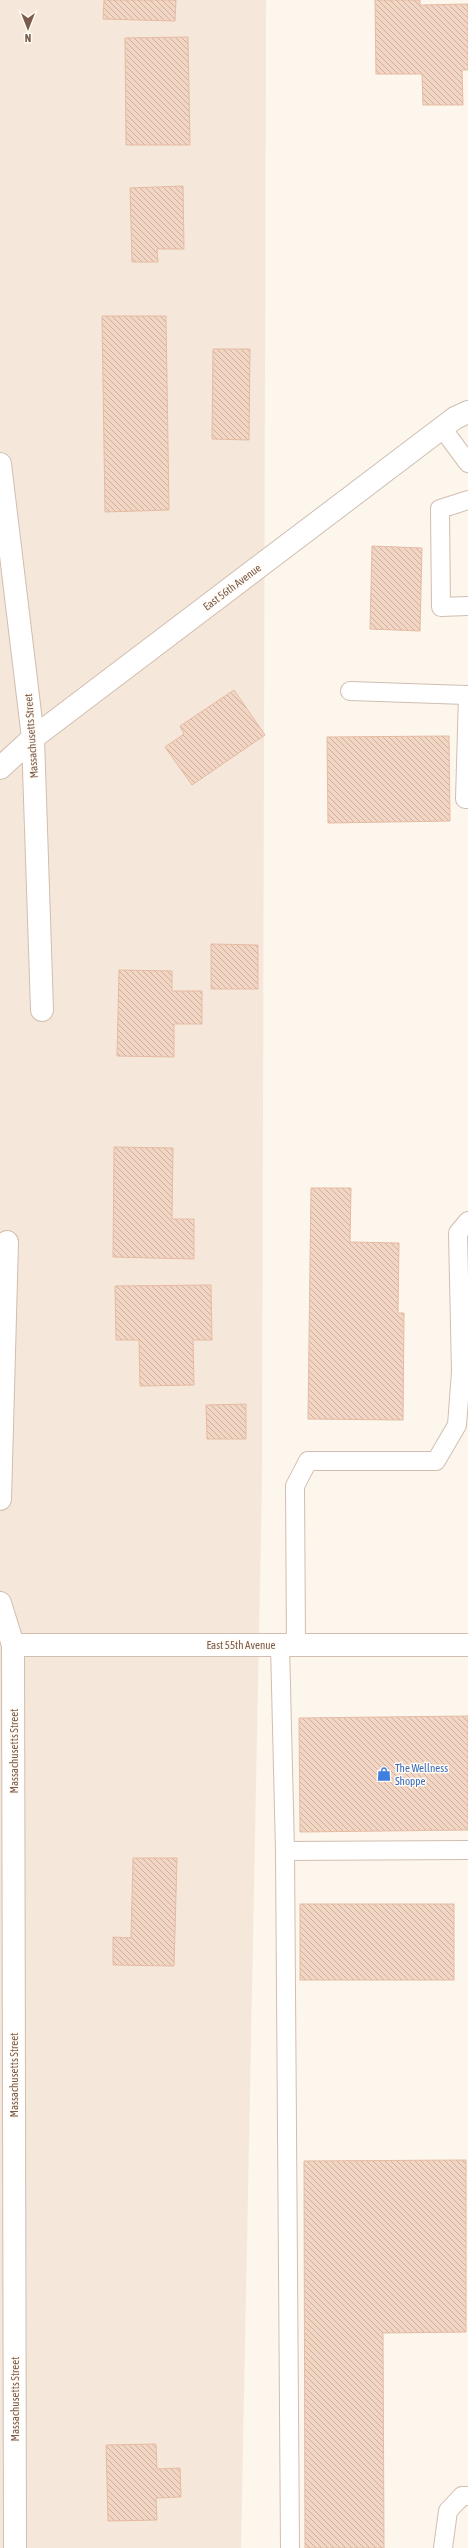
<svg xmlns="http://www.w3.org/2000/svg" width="468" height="2548" viewBox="0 0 468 2548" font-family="'Asap Condensed',sans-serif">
<defs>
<pattern id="building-back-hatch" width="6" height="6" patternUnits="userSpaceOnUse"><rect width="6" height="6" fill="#f3d5c3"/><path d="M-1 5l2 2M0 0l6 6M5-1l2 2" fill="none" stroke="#cab0a1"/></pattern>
</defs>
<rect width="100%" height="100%" fill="#fdf6ec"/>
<polygon fill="#f5e8da" points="0,0 266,0 262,1482 241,2548 0,2548"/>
<g fill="url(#building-back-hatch)" stroke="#e6bba3">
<polygon points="104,0 176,0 175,21 103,19"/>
<polygon points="375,0 420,0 420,5 468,4 468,70 462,70 463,105 423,105 422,74 376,74"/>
<polygon points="188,37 190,145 126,145 125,38"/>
<polygon points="183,186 184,249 157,249 158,262 132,262 130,188"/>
<polygon points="102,316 166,316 169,510 105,512"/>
<polygon points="213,349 250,349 249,440 212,439"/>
<polygon points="372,546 422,548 420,631 370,629"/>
<polygon points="234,690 265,735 192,785 165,747 184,734 180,726"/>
<polygon points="449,736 450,821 328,823 327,737"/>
<polygon points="211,944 258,945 258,989 211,989"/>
<polygon points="119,970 172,971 172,991 202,991 202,1024 174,1024 174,1057 117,1056"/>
<polygon points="114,1147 173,1148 172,1219 194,1219 194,1259 113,1257"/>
<polygon points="311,1188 351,1188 350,1242 399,1243 398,1313 404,1313 403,1420 308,1419"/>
<polygon points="211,1285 212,1340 193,1340 194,1385 140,1386 139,1340 116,1340 115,1286"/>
<polygon points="246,1404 246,1439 207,1439 206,1405"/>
<polygon points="468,1716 468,1830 300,1832 299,1718"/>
<polygon points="133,1858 177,1858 174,1966 113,1965 113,1937 131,1938"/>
<rect x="300" y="1904" width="154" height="76"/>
<polygon points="466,2160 466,2332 383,2333 384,2548 305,2548 304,2161"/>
<polygon points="156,2444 157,2469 180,2468 181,2497 156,2498 157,2520 108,2521 106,2445"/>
</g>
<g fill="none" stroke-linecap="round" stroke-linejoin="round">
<defs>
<g id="lane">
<polyline points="442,428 468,463"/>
<polyline points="468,500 440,509 441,607 468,606"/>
<polyline points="350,691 466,695"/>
<polyline points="468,695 465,799 468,799"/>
<polyline points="468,1221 458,1233 461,1372 468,1372"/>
<polyline points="280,1645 285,1851 468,1850"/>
<polyline points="296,1645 295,1486 308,1461 436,1461 457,1425 461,1372"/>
<polyline points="285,1851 290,2548"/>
<polyline points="443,2548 448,2511 462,2496 468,2496"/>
</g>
<g id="street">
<polyline points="0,464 33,738 42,1010"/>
<polyline points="0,768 33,738 455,418 468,412"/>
<polyline points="0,1499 7,1242"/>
<polyline points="0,1603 13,1645 15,2548"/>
<polyline points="13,1645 468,1645"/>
</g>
</defs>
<use href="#lane" stroke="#d1beb0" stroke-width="20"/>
<use href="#street" stroke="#d1beb0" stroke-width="24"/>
<use href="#lane" stroke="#fff" stroke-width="18"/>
<use href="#street" stroke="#fff" stroke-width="22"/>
</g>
<defs>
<symbol id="shop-bare" viewBox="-9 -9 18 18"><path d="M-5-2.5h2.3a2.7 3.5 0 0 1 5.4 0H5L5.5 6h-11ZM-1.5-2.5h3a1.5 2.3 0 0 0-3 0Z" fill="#3f7fe0" stroke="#fffaf3" stroke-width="2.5" paint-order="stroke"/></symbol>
</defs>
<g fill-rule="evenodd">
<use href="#shop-bare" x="374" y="1764" width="20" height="20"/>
</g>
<g text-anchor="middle" stroke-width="3" stroke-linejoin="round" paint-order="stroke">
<g font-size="11" fill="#7a5c4d" stroke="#fffaf3">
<text transform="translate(232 587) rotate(-37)" y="4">East 56th Avenue</text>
<text transform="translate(31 736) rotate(-94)" y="4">Massachusetts Street</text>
<text x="241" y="1649">East 55th Avenue</text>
<text transform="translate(14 1751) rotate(-90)" y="4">Massachusetts Street</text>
<text transform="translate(14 2075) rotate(-90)" y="4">Massachusetts Street</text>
<text transform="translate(15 2399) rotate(-90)" y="4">Massachusetts Street</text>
</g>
<g font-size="11" fill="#366cbe" stroke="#fffaf3" text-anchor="start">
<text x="395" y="1772">The Wellness<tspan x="395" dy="13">Shoppe</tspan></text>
</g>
</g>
<g transform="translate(28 28) rotate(180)" stroke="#fffaf3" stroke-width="3" paint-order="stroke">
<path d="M0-3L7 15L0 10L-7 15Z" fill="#7a5c4d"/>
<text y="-6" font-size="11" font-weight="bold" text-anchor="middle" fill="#7a5c4d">N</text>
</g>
</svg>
